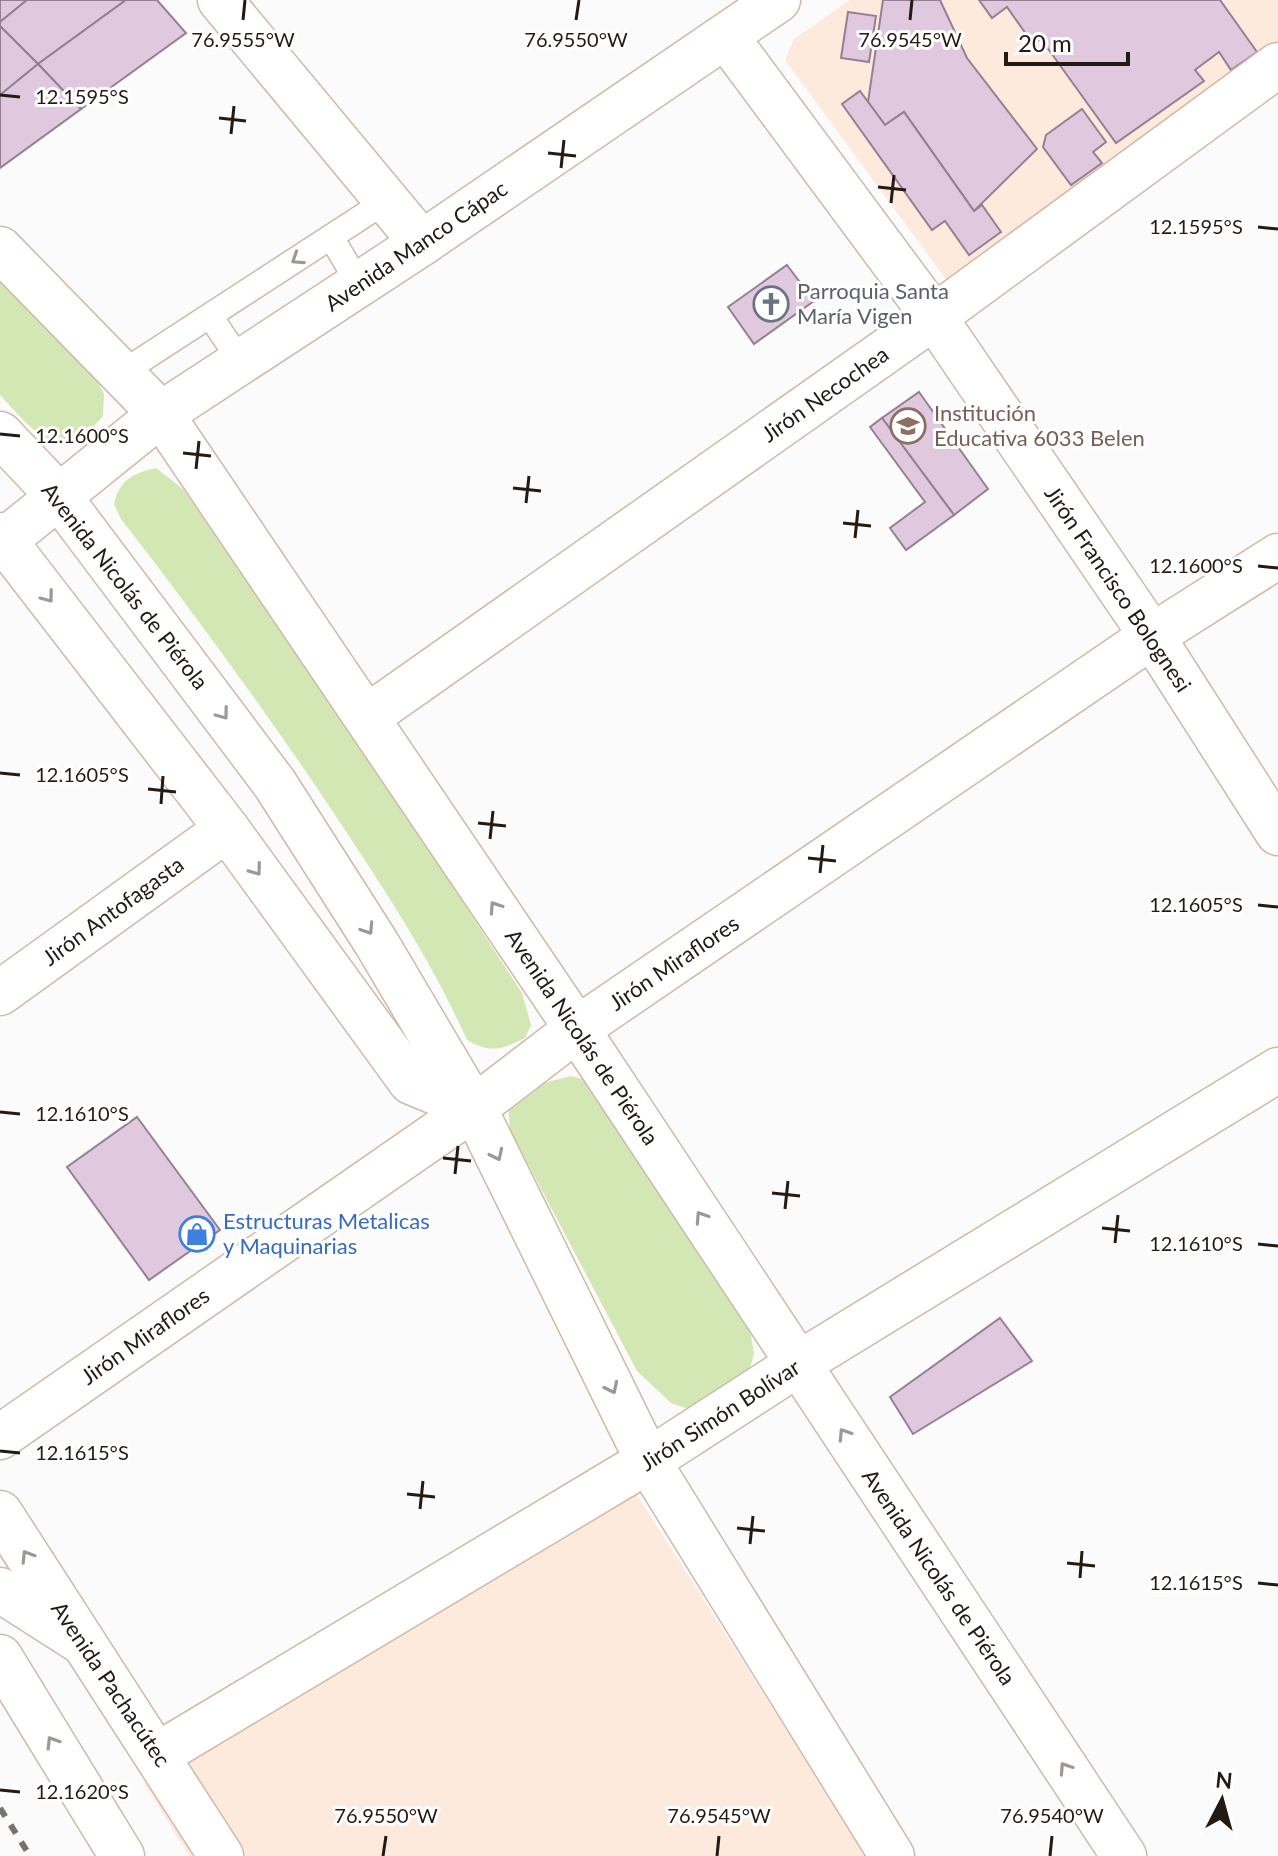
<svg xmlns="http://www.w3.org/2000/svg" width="1278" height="1856" viewBox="0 0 1278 1856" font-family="Lato,sans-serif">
<rect width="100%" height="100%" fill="#fbfbfb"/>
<g fill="#feeadc">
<polygon points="850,0 1278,0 1278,41 948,282 785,60 794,39"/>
<polygon points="612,1456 867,1856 189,1856 144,1783"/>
</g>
<g fill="#d3e7b5">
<path d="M0 281 98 382 104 394 103 416C59 469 35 432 0 395Z"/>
<path d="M156 468 183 489 367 755 522 993 531 1025 525 1038C503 1049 490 1054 467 1040 434 966 390 898 345 830 274 722 199 620 121 519L114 504C119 480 134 473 156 468Z"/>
<polygon points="571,1076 582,1079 597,1093 749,1323 754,1354 749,1372 688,1409 671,1403 637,1371 510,1130 508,1106 532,1086"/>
</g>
<g fill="#e0c9de" stroke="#958093" stroke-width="2">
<polygon points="0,0 27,0 0,22"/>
<polygon points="27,0 126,0 38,64 0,26 0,22"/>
<polygon points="126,0 157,0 186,33 81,109 38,64"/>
<polygon points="883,0 940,0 967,58 1037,149 974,211 904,112 885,125 868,102"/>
<polygon points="979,0 1220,0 1257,52 1231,70 1219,52 1195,70 1204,81 1116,143 1041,39 1033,44 1007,7 992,18"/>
<polygon points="848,12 876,16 869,62 841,58"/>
<polygon points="0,26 38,64 0,95"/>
<polygon points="38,64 81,109 0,168 0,95"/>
<polygon points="860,91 885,125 904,112 974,211 982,205 1001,232 969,255 945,221 932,230 842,104"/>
<polygon points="1082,109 1106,142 1093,152 1102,163 1071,185 1043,147 1046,135"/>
<polygon points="787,265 814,301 754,344 728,307"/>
<polygon points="919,392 988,489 954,515 882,418"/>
<polygon points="882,418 954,515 906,550 890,528 925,502 870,427"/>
<polygon points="137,1117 220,1230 149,1280 67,1167"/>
<polygon points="1000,1318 1032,1361 913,1434 890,1397"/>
</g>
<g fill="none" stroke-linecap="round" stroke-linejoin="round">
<defs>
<g id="lane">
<polyline points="331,237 359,284"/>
<polyline points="210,316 241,362"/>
<polyline points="120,374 386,201"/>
</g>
<g id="street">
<polyline points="220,0 422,243"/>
<polyline points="727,38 934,317 1152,636 1278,833"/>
<polyline points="0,535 227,829 411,1082 474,1108"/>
<polyline points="0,544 161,414 422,243 778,0"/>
<polyline points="367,717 934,317 1278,65"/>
<polyline points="0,993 227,829"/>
<polyline points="0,1437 474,1108 577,1029 1152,636 1278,556"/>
<polyline points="159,1754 648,1461 798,1364 1278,1070"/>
</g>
<g id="secondary">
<polyline points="0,249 161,414 577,1029 1124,1856"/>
<polyline points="0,434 57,494 275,784 377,944 474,1108 648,1461 892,1856"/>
<polyline points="0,1513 221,1856"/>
</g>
<g id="primary">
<polyline points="0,1590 80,1641"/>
<polyline points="0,1657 122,1856"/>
</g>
</defs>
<use href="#lane" stroke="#d1b9a7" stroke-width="27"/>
<use href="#street" stroke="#d1b9a7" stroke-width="47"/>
<use href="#secondary" stroke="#d1b9a7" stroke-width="47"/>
<use href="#primary" stroke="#d1b9a7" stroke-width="47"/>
<use href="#lane" stroke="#fff" stroke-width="24"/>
<use href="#street" stroke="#fff" stroke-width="44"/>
<use href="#secondary" stroke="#fff" stroke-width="44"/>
<use href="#primary" stroke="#fff" stroke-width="44"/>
<polyline stroke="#78726f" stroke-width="6" stroke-dasharray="10 10" stroke-linecap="butt" points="0,1808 30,1856"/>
</g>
<defs><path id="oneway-chevron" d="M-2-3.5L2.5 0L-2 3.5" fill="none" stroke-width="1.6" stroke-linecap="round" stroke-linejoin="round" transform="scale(2)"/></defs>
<g stroke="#9c9895">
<use href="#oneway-chevron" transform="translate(297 259) rotate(147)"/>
<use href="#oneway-chevron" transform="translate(48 597) rotate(53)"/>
<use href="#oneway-chevron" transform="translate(223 714) rotate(53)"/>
<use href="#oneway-chevron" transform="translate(256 870) rotate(54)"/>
<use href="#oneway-chevron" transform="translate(495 907) rotate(-124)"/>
<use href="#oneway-chevron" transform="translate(368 929) rotate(57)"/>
<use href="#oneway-chevron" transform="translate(497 1155) rotate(64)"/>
<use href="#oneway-chevron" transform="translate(701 1217) rotate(-123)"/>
<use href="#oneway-chevron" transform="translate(612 1388) rotate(64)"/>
<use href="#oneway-chevron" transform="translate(844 1434) rotate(-123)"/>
<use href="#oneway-chevron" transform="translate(27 1556) rotate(-122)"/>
<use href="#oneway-chevron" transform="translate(52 1742) rotate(-122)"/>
<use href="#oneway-chevron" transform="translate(1065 1768) rotate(-124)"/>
</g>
<path fill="none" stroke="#231a14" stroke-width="3" d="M243 20 245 0M576 20 579 0M910 20 912 0M0 95 20 97M219 118 246 121M231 134 234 106M548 153 576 156M561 168 564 140M878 187 906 190M891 203 894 175M1258 227 1278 229M0 434 20 436M183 453 211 456M196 469 199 441M513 488 541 491M526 503 529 476M843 523 871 526M855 538 858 510M1258 566 1278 568M0 773 20 775M148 789 176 792M161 804 163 776M478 823 506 826M490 839 493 811M808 858 836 861M820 873 823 845M1258 905 1278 907M0 1112 20 1114M443 1158 471 1161M455 1174 458 1146M772 1193 800 1196M785 1209 788 1181M1102 1228 1130 1231M1115 1243 1118 1215M1258 1244 1278 1246M0 1451 20 1453M407 1494 435 1497M420 1509 423 1481M737 1528 765 1531M750 1544 753 1516M1067 1563 1095 1566M1080 1578 1082 1551M1258 1583 1278 1585M0 1790 20 1792M383 1856 386 1836M717 1856 719 1836M1050 1856 1052 1836"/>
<defs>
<symbol id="church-ring" viewBox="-11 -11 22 22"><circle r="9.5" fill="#fff" stroke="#6b7280" stroke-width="1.5"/><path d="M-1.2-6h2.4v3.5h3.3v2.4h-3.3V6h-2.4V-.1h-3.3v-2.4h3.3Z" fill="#6b7280"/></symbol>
<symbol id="school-ring" viewBox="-11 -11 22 22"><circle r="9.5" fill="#fff" stroke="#8d6e63" stroke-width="1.5"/><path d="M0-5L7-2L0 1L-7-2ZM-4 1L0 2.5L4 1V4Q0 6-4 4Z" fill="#8d6e63"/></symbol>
<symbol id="shop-ring" viewBox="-11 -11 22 22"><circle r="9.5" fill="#fff" stroke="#3f7fe0" stroke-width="1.5"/><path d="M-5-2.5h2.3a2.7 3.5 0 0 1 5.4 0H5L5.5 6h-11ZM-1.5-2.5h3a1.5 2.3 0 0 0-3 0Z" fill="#3f7fe0"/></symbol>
</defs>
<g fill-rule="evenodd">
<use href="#church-ring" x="751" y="284" width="40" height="40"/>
<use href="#school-ring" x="888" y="406" width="40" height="40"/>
<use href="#shop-ring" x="177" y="1214" width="40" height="40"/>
</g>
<g text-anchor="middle" stroke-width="6" stroke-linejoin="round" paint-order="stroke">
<g font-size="22" fill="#231a14" stroke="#fff">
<text transform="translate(416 246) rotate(-34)" y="8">Avenida Manco Cápac</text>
<text transform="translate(825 394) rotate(-35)" y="8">Jirón Necochea</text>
<text transform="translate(125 586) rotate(52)" y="8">Avenida Nicolás de Piérola</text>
<text transform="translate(1118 589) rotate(56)" y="8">Jirón Francisco Bolognesi</text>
<text transform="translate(113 911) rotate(-36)" y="8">Jirón Antofagasta</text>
<text transform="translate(674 963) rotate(-34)" y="8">Jirón Miraflores</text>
<text transform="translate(582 1037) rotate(56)" y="8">Avenida Nicolás de Piérola</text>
<text transform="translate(145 1336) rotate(-35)" y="8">Jirón Miraflores</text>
<text transform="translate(720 1415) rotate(-33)" y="8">Jirón Simón Bolívar</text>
<text transform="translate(939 1577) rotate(56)" y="8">Avenida Nicolás de Piérola</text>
<text transform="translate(111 1684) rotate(56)" y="8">Avenida Pachacútec</text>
</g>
<g font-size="22" fill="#5b616d" stroke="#fff" text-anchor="start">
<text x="797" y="299">Parroquia Santa<tspan x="797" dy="25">María Vigen</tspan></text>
</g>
<g font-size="22" fill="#785e54" stroke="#fff" text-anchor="start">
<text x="934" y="421">Institución<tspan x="934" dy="25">Educativa 6033 Belen</tspan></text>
</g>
<g font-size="22" fill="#366cbe" stroke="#fff" text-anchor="start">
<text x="223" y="1229">Estructuras Metalicas<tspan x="223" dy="25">y Maquinarias</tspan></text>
</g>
</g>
<g font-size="20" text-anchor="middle" fill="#231a14" stroke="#fff" stroke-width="6" stroke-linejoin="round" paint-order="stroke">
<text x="243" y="47">76.9555°W</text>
<text x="576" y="47">76.9550°W</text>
<text x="910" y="47">76.9545°W</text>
<text x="82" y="104">12.1595°S</text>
<text x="1196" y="234">12.1595°S</text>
<text x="82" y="443">12.1600°S</text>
<text x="1196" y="573">12.1600°S</text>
<text x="82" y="782">12.1605°S</text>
<text x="1196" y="912">12.1605°S</text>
<text x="82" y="1121">12.1610°S</text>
<text x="1196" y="1251">12.1610°S</text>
<text x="82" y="1460">12.1615°S</text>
<text x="1196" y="1590">12.1615°S</text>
<text x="82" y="1799">12.1620°S</text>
<text x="386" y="1823">76.9550°W</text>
<text x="719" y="1823">76.9545°W</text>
<text x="1052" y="1823">76.9540°W</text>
</g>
<g transform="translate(1222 1800) rotate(6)" stroke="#ffffff" stroke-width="6" paint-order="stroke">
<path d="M0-6L14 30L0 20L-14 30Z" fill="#231a14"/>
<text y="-12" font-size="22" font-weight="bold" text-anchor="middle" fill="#231a14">N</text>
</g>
<path d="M1006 52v12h122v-12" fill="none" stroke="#231a14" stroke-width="4"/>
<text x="1018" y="52" font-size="24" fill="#231a14" stroke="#ffffff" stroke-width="6" paint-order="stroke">20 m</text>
</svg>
